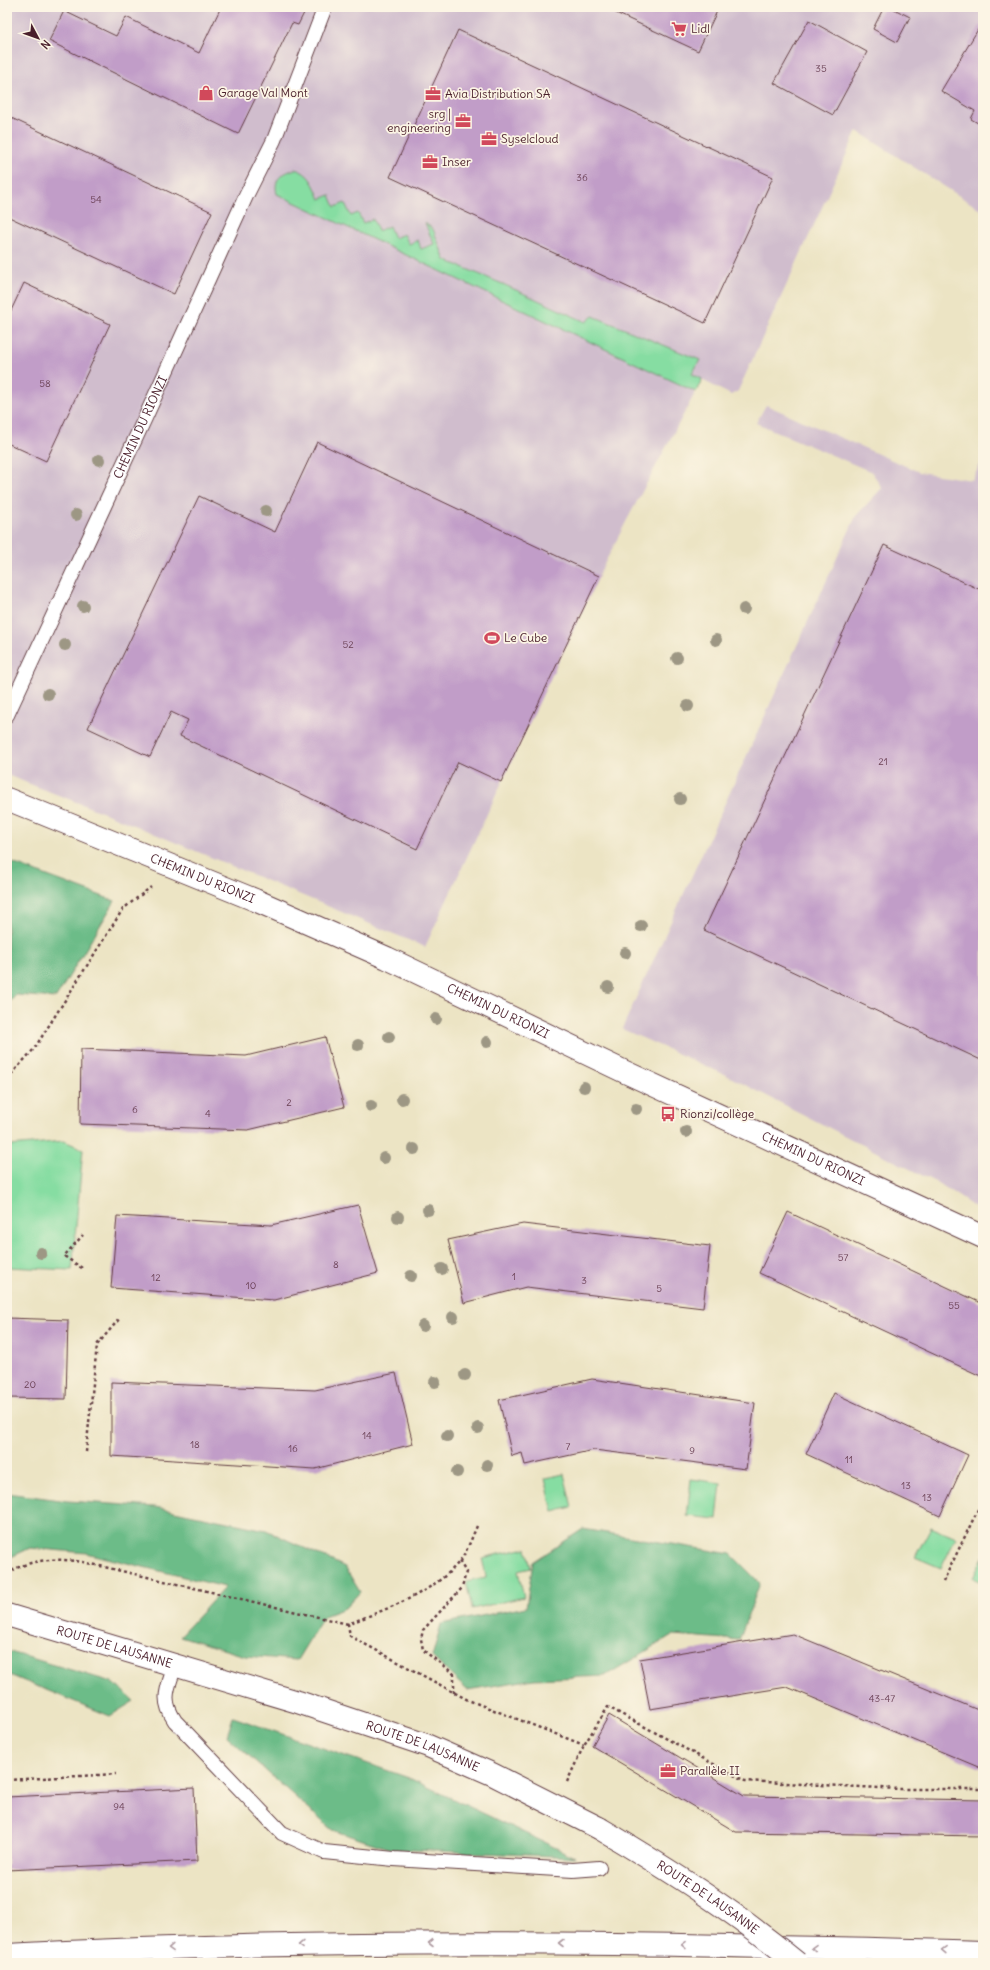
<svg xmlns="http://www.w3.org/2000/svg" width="990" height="1970" viewBox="0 0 990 1970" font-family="Delius,sans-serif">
<rect width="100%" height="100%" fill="#fcf5e5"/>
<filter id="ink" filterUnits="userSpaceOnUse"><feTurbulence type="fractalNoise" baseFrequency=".025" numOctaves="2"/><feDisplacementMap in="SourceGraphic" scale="8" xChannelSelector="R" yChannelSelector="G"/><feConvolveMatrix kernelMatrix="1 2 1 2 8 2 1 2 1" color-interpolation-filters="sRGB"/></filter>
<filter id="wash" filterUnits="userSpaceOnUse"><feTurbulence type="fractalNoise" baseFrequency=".012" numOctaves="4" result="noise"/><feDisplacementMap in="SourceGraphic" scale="16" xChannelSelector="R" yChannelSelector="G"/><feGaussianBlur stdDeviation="0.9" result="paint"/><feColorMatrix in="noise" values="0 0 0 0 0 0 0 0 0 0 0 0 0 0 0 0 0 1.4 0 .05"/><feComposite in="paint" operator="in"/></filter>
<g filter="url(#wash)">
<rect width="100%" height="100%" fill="#ece4c4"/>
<g fill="#d0bdcd">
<polygon points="7,7 983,7 983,211 857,131 738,391 731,395 702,380 627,520 598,576 425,947 112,816 7,775"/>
<polygon points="766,405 919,472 972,480 983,459 983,1213 943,1186 726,1075 622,1029 856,516 882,488 872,472 756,423"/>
</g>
<g fill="#86dda2" stroke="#687e66">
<path d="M295 169C310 173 314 185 320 199L330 195 335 207 345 203 351 216 358 213 363 223 373 219 378 231 389 226 394 238 404 234 409 244 418 240 421 249 434 244 425 223 433 229 445 260 505 285 586 322 593 316 700 360 692 374 702 379 696 392 277 194C273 178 282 174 295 169Z"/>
<polygon points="64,1141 83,1149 72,1270 7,1267 7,1147 10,1146"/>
<polygon points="564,1474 572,1507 553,1512 545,1478"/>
<polygon points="691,1479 721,1483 717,1519 687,1516"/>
<polygon points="931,1527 956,1538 941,1568 915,1557"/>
<polygon points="526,1548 531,1568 518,1571 524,1597 472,1609 466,1581 486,1577 482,1558"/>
<polygon points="983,1557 983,1583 973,1578"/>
</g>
<g fill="#6cbc88" stroke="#5b6e5a">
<polygon points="7,861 115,901 56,998 16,995 7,1005"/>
<polygon points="7,1493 68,1501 155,1507 266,1530 345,1567 360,1592 345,1608 324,1616 297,1660 245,1656 180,1636 225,1587 86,1553 30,1548 7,1559"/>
<polygon points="583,1529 731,1554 760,1583 739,1640 673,1635 605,1676 534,1679 467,1690 432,1657 441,1624 526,1607 533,1562"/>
<polygon points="7,1651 112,1682 134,1701 110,1716 7,1674"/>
<polygon points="233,1717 409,1778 575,1857 390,1849 332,1830 227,1736"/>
</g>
<g id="blocks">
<g fill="#c19dc8">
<polygon points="221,7 307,7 298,25 292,23 238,134 49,41 64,11 116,36 126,17 199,53"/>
<polygon points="603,7 719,7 698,51"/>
<polygon points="884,7 890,7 910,17 897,42 873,29"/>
<polygon points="809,20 867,52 833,115 774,83"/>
<polygon points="983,21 983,126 971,119 975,111 941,91"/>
<polygon points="458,30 773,177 705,323 390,177"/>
<polygon points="7,116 212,212 174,294 7,216"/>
<polygon points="24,283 110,324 46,461 7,443 7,319"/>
<polygon points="317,442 599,576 501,782 458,762 417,849 180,736 188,720 171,712 150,757 88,728 199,496 275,532"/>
<polygon points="7,504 11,505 7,514"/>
<polygon points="884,545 983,591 983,1061 704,930"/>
<polygon points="325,1037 344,1107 248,1130 80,1124 81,1049 246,1056"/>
<polygon points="358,1205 378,1273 274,1300 111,1288 117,1216 271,1225"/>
<polygon points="788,1212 983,1304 983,1377 759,1273"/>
<polygon points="523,1224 710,1246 703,1308 526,1287 464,1303 448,1240"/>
<polygon points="7,1318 68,1320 66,1399 7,1398"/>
<polygon points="396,1373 413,1444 315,1469 111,1456 111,1382 315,1390"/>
<polygon points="592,1379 755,1403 746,1469 594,1450 525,1465 522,1453 512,1456 499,1400"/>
<polygon points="834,1393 968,1455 940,1516 806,1454"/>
<polygon points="793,1634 983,1712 983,1769 787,1687 650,1709 640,1659"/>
<polygon points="609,1715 744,1796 983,1800 983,1836 736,1832 592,1746"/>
<polygon points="194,1788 197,1861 7,1870 7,1797"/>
</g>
</g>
</g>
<g filter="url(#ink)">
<use href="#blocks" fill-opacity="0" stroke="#623d42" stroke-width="1"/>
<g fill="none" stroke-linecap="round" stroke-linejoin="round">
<defs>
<g id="lane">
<path id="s1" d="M7 715 145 418 246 196 274 140 325 7"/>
<path d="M175 1665C168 1688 160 1699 175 1721L282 1833 324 1852 394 1859 573 1870 599 1868"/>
</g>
<g id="secondary">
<path id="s2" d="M7 799 255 900 387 958 623 1071 983 1237"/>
<path id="s3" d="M7 1615 298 1702 426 1745 492 1774 599 1828"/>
</g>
<path id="highway" d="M7 1955C247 1942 488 1941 728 1946 813 1948 898 1949 983 1952"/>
</defs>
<use href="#lane" stroke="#623d42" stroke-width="16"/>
<use href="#secondary" stroke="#623d42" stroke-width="24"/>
<use href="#highway" stroke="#623d42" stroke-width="24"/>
<g stroke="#623d42" stroke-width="2.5" stroke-dasharray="3 3" stroke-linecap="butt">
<polyline points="7,1079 34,1049 123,909 151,887"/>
<polyline points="82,1268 64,1256 83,1235"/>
<polyline points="86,1452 97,1345 120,1318"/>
<path d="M477 1526C472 1537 467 1552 459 1562 432 1594 386 1609 348 1624L350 1636 468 1700 584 1745"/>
<path d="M7 1574C30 1558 57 1558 83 1562L348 1624"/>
<polyline points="943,1582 983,1499"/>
<polyline points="454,1693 454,1674 423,1650 421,1639 423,1630 462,1588 466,1572 459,1561"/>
<polyline points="7,1780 116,1774"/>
<polyline points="567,1782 584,1745 608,1707 745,1781 899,1789 983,1789"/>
</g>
<use href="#lane" stroke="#fff" stroke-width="14"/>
<use href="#secondary" stroke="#fff" stroke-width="22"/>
<use href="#highway" stroke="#fff" stroke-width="22"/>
<defs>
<g id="secondary-bridge">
<path id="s4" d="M599 1828C668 1869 736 1912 797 1963"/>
</g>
</defs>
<use href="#secondary-bridge" stroke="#623d42" stroke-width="24" stroke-linecap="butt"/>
<use href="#secondary-bridge" stroke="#fff" stroke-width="22"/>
</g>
<g fill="#9d9784">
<circle cx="99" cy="460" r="6"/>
<circle cx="266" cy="511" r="6"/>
<circle cx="76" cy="515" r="6"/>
<circle cx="83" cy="606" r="6"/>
<circle cx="744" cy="609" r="6"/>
<circle cx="716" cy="640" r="6"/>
<circle cx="65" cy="645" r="6"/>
<circle cx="677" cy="658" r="6"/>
<circle cx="48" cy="694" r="6"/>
<circle cx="688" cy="706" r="6"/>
<circle cx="680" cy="799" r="6"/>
<circle cx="641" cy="926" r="6"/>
<circle cx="625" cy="953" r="6"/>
<circle cx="608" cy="987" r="6"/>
<circle cx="436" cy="1019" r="6"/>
<circle cx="389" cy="1037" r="6"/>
<circle cx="487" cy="1042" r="6"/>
<circle cx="358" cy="1045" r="6"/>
<circle cx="584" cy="1087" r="6"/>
<circle cx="402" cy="1099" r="6"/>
<circle cx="371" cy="1106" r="6"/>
<circle cx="636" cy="1109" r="6"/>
<circle cx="686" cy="1132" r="6"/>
<circle cx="414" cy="1149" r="6"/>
<circle cx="384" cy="1158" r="6"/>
<circle cx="428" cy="1210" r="6"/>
<circle cx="398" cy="1217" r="6"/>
<circle cx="41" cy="1253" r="6"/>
<circle cx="442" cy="1269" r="6"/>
<circle cx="411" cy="1276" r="6"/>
<circle cx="453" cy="1317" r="6"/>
<circle cx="423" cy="1326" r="6"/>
<circle cx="465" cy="1375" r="6"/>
<circle cx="435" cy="1382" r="6"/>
<circle cx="478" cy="1428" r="6"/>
<circle cx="447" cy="1436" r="6"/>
<circle cx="487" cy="1465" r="6"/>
<circle cx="457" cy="1472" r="6"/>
</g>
<defs><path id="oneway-chevron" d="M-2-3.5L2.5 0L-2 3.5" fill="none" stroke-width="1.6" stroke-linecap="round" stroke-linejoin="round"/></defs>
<g stroke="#ae9aa0">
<use href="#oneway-chevron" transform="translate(431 1943) rotate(180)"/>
<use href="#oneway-chevron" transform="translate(561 1943) rotate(-180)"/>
<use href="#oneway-chevron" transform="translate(301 1945) rotate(179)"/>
<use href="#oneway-chevron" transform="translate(684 1945) rotate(-179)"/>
<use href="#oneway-chevron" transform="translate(171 1948) rotate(178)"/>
<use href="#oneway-chevron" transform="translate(814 1948) rotate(-179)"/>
<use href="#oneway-chevron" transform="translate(944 1950) rotate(-178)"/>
</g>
</g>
<defs>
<symbol id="supermarket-bare" viewBox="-9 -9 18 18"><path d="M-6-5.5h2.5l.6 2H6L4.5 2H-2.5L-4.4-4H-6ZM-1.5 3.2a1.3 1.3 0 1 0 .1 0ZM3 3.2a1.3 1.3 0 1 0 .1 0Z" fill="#d1495b" stroke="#fcf5e5" stroke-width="2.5" paint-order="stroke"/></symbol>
<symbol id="shop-bare" viewBox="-9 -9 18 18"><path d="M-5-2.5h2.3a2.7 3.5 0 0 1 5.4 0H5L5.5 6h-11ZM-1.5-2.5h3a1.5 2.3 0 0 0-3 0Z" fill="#d1495b" stroke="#fcf5e5" stroke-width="2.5" paint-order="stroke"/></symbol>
<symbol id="office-bare" viewBox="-9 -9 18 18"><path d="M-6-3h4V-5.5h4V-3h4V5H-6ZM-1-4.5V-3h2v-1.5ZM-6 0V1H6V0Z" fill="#d1495b" stroke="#fcf5e5" stroke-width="2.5" paint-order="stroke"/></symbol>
<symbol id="stadium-bare" viewBox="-9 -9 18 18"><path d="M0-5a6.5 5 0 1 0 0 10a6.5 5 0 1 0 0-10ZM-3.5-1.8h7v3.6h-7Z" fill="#d1495b" stroke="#fcf5e5" stroke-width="2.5" paint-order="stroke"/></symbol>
<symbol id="bus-bare" viewBox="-9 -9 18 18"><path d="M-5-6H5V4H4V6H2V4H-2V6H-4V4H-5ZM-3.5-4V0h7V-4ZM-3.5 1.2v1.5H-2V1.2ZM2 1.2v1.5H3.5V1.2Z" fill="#d1495b" stroke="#fcf5e5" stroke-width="2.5" paint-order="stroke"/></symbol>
</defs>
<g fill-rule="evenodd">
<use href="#supermarket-bare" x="668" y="18" width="22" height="22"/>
<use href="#shop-bare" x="195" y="82" width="22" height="22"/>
<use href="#office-bare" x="422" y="83" width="22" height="22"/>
<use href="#office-bare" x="452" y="110" width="22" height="22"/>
<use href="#office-bare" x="478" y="128" width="22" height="22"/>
<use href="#office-bare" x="419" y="151" width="22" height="22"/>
<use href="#stadium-bare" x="481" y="627" width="22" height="22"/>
<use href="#bus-bare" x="657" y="1103" width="22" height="22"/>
<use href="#office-bare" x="657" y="1760" width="22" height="22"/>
</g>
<g text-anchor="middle" stroke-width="3.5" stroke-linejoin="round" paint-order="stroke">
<g font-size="10" fill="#683e52">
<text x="821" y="72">35</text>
<text x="582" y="181">36</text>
<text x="96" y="203">54</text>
<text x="45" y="387">58</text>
<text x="348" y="648">52</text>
<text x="883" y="765">21</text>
<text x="289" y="1106">2</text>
<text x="135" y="1113">6</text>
<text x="208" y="1117">4</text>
<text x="843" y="1261">57</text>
<text x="336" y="1268">8</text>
<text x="514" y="1280">1</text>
<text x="156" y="1281">12</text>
<text x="584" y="1284">3</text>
<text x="251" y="1289">10</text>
<text x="659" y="1292">5</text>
<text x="954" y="1309">55</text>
<text x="30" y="1388">20</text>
<text x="367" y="1439">14</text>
<text x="195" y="1448">18</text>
<text x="568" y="1450">7</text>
<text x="293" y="1452">16</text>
<text x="692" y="1454">9</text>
<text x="849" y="1463">11</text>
<text x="906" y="1489">13</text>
<text x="927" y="1501">13</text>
<text x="882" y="1702">43-47</text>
<text x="119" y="1810">94</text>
</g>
<g font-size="12" fill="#4a1f2b" stroke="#fcf5e5" text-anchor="start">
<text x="691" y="33">Lidl</text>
<text x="218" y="97">Garage Val Mont</text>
<text x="445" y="98">Avia Distribution SA</text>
<text x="451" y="118" text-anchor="end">srg |<tspan x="451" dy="14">engineering</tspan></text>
<text x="501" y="143">Syselcloud</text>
<text x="442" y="166">Inser</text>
<text x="504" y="642">Le Cube</text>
<text x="680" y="1118">Rionzi/collège</text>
<text x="680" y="1775">Parallèle II</text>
</g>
<g font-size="12" fill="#4a1f2b" stroke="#fcf5e5">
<text dy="4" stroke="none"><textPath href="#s1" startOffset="317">CHEMIN DU RIONZI</textPath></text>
<text dy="4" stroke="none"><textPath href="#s2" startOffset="211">CHEMIN DU RIONZI</textPath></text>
<text dy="4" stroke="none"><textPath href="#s2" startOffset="535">CHEMIN DU RIONZI</textPath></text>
<text dy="4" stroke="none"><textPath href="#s2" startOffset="883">CHEMIN DU RIONZI</textPath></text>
<text dy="4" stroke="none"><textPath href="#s3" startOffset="112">ROUTE DE LAUSANNE</textPath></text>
<text dy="4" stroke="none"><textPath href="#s3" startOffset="436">ROUTE DE LAUSANNE</textPath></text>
<text dy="4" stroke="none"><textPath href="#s4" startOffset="129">ROUTE DE LAUSANNE</textPath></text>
</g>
</g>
<rect width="990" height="1970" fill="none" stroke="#fcf5e5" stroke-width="24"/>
<g transform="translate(38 38) rotate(131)" stroke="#fcf5e5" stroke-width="3" paint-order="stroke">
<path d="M0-3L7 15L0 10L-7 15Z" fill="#4a1f2b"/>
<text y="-6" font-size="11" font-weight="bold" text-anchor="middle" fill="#4a1f2b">N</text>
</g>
</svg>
